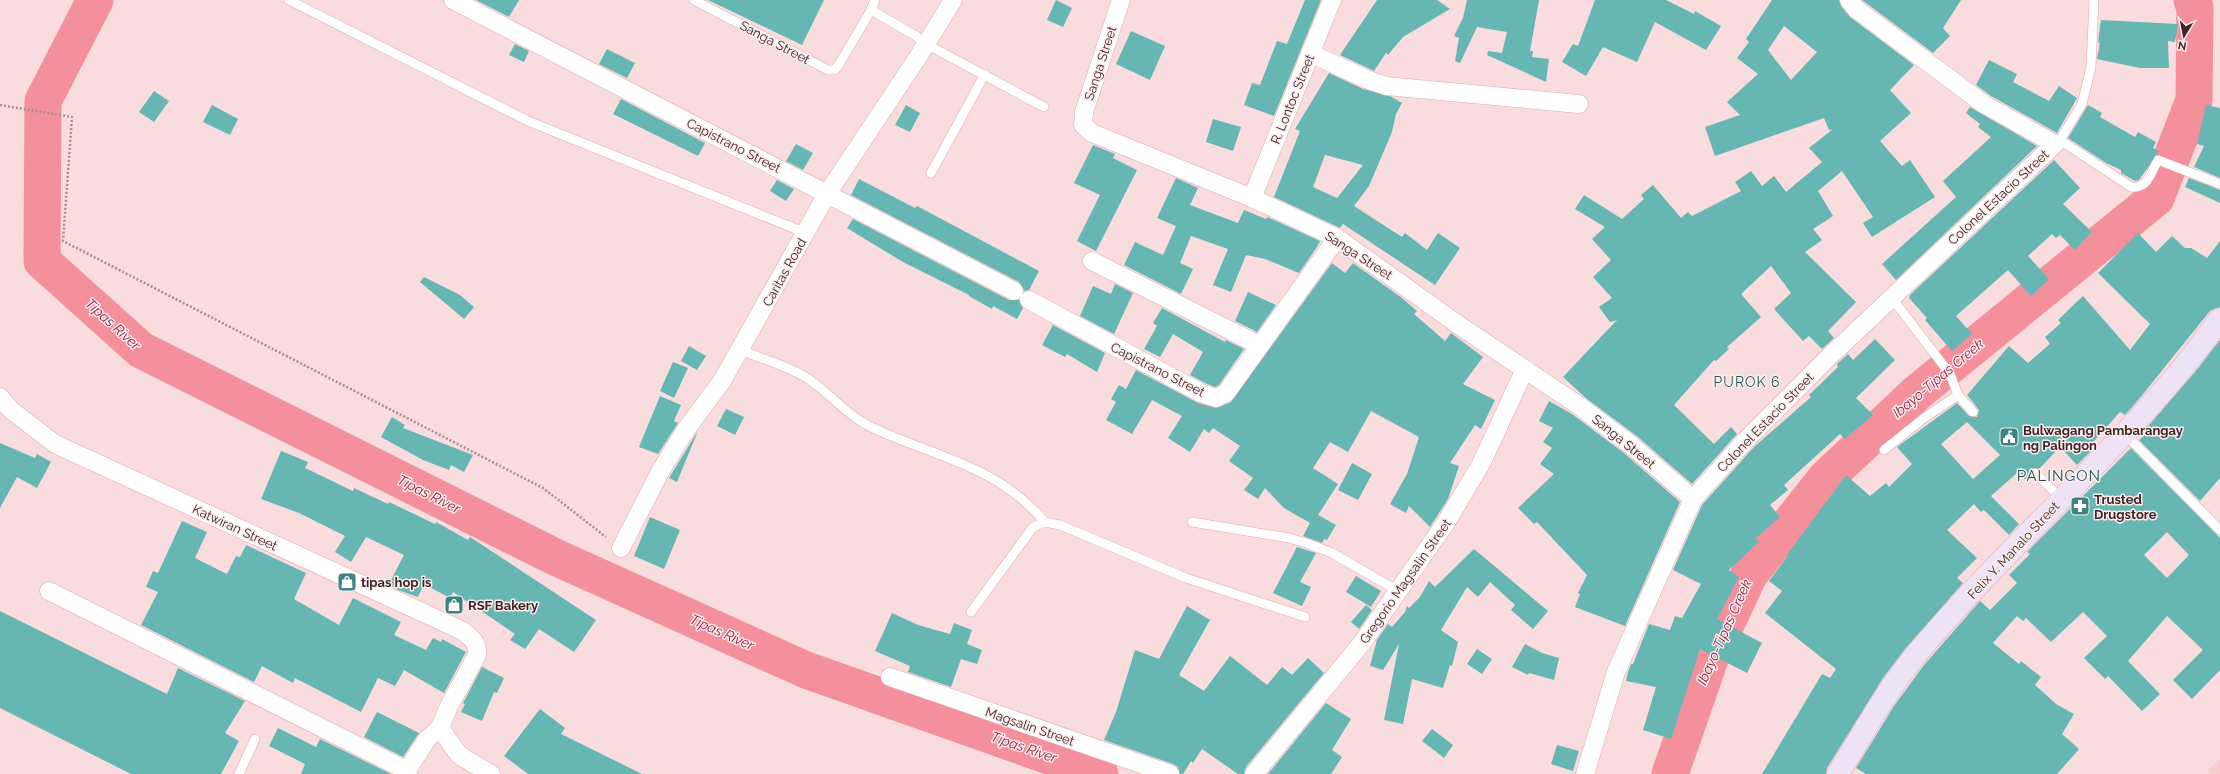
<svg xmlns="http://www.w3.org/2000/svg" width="2220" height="774" viewBox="0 0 2220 774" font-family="Raleway,sans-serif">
<rect width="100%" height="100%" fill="#f8dcde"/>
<polygon fill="#facbcf" points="2220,759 2220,774 2211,774 2207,771"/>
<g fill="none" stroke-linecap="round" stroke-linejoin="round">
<g stroke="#f4909c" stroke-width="37">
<polyline points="95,0 43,101 42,261 141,350 555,557 806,670 1100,774"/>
<polyline points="1670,774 1710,659 1749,575 1826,478 1919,391 2156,198 2194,100 2195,8 2192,0"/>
</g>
</g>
<g fill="#66b7b4" fill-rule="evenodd">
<polygon points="476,0 519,0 509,17"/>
<polygon points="708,0 824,0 802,45"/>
<polygon points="1056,0 1072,8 1063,27 1047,20"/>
<polygon points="1305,0 1321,0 1274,116 1244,105 1252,83 1260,85 1277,41 1287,44"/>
<polygon points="1377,0 1437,0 1450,9 1403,37 1388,55 1386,53 1374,71 1340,55"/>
<polygon points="1467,0 1539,0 1530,51 1533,51 1532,57 1549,59 1546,82 1487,55 1488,51 1502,53 1507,32 1477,27 1460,63 1455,61 1459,38 1454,36 1463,18"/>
<polygon points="1595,0 1666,0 1694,14 1695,11 1721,26 1706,50 1655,22 1637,62 1603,47 1586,76 1562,62 1573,44 1578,46"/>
<path d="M1772 0H1839L1841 6 1850 17 1914 65 1890 90 1911 113 1880 141 1902 166 1910 160 1935 197 1872 237 1863 223 1873 217 1842 171 1818 191 1833 216 1813 229 1822 240 1805 252 1856 302 1828 331 1834 338 1822 349 1809 336 1803 341 1774 309 1791 293 1771 266 1741 294 1761 317 1727 347 1729 349 1716 361 1714 360 1674 405 1714 444 1731 427 1737 434 1692 484 1638 437 1587 399 1563 377 1617 320 1610 322 1599 307 1612 298 1593 277 1611 260 1592 239 1605 227 1575 209 1584 195 1622 219 1644 199 1641 195 1653 185 1681 218 1688 212 1692 216 1741 191 1735 182 1751 171 1762 186 1774 176 1786 192 1822 162 1809 148 1833 129 1829 130 1824 118 1715 156 1705 127 1740 115 1727 102 1758 74 1737 58 1749 42 1746 39ZM1784 26 1817 52 1791 80 1768 50Z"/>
<polygon points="1862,0 1961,0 1943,28 1950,36 1933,53"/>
<polygon points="2101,20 2178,24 2175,42 2168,41 2169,68 2140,68 2097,59 2100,43 2098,42"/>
<polygon points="1131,31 1165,46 1150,80 1116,64"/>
<polygon points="515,44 529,51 524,62 509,55"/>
<polygon points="607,49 635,63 627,78 599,64"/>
<polygon points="1989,60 2017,74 2013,82 2049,101 2059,86 2077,98 2057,133 1991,96 1976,85"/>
<path d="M1329 73 1363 89 1392 97 1402 103 1396 114 1392 132 1369 186 1354 206 1402 237 1405 233 1427 250 1438 233 1460 248 1435 285 1343 224 1340 228 1274 197 1300 131 1295 129ZM1325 155 1363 165 1337 198 1313 187Z"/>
<polygon points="154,91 169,101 154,122 139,112"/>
<polygon points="621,99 705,143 698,156 613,114"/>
<polygon points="212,105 238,119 230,135 203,122"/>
<polygon points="906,105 920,113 910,132 895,125"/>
<polygon points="2088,105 2102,113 2100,117 2135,137 2138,132 2156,142 2153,148 2159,151 2139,180 2135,181 2121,173 2121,170 2106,163 2068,138"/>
<polygon points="2206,105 2220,108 2220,178 2194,167 2204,146 2197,144"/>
<polygon points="1970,107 2037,146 1896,280 1882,264 1956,197 1943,181 1991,137 1978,127 1980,124 1966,113"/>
<polygon points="1213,119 1241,127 1233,151 1206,142"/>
<polygon points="796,144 813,153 803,170 786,161"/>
<polygon points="1093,145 1115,154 1113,158 1137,170 1096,251 1077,241 1100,195 1074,183"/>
<polygon points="2054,160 2080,188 2063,204 2092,232 2075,250 2060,235 2056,238 2052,234 2028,256 2049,279 2031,296 2008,270 1956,316 1972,334 1952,351 1925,320 1927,318 1909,298 1910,295"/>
<polygon points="1176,178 1198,188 1190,205 1238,223 1244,210 1266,219 1267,217 1320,241 1317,247 1299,273 1265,259 1246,255 1231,292 1213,285 1228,249 1191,236 1180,263 1193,269 1181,294 1124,265 1135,242 1163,255 1176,226 1157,218"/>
<polygon points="2189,178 2220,190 2220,203 2185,187"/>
<polygon points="859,179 915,208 917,206 1039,271 1029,290 1024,291 1019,282 851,195"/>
<polygon points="777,180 794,189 786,201 770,191"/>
<polygon points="853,219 1009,300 1019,300 1023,308 1017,319 993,306 992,309 969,296 969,295 903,262 860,236 847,228"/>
<path d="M2138 233 2156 252 2172 236 2185 248H2191L2207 258 2220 241V307L2210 311 2139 399 2125 415 2120 412 2094 441 2097 445 2077 465 2060 447 2039 469H2031L2029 472 2031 477 2027 481 2018 472 1991 496 2019 524 2009 535 1984 510 1981 512 1974 504 1947 530 1977 558 1957 578 1963 583 1905 649 1883 678 1827 768 1826 774H1762L1822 674 1830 678 1836 669 1765 613 1782 591 1769 581 1787 557 1786 556 1846 475 1870 496 1886 483 1889 487 1912 464 1897 447 1957 403 1969 416 1977 417 1979 410 1967 395 2009 346 2028 363 2050 344 2045 337 2061 323 2058 320 2083 296 2130 350 2150 324 2098 273ZM1967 422 2000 455 1973 479 1941 444Z"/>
<polygon points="1332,263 1345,273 1353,263 1402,298 1417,311 1414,314 1445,341 1451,333 1483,357 1463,384 1495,400 1481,429 1475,425 1450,463 1459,466 1448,499 1430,527 1409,506 1406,513 1390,504 1407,474 1419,437 1371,411 1348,452 1330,442 1313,468 1338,484 1318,515 1336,525 1327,540 1324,539 1322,543 1303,536 1310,523 1284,508 1265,488 1258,499 1244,490 1253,478 1229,461 1240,446 1213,428 1209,433 1204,429 1190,452 1168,438 1182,416 1152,400 1132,434 1106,420 1116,402 1111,399 1119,385 1126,389 1136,370 1198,403 1216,408 1231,402"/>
<polygon points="424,277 460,295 474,307 464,319 420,282"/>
<polygon points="1115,284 1133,293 1114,334 1080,316 1093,286 1111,294"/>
<polygon points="1248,292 1276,305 1257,332 1235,321"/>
<polygon points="1162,308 1225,342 1226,340 1244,349 1219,385 1215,387 1205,383 1190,375 1203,352 1173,334 1160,357 1144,349 1157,326 1153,323"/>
<polygon points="1053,325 1105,353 1097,372 1067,354 1065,357 1042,345"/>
<polygon points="1875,339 1895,360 1856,398 1873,415 1845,439 1840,434 1784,485 1788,490 1770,505 1780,517 1756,538 1759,542 1729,570 1739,577 1717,619 1762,643 1747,673 1700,649 1671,739 1643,730 1656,687 1626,681 1628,672 1631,664 1633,664 1649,624 1670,630 1675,616 1682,618 1701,584 1673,570 1702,505 1754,447 1811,397 1809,395 1838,367 1837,364 1848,354 1853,360"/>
<polygon points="2220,340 2220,478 2200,501 2139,440 2147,433 2144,431 2195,372"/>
<polygon points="689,346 706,356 697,370 681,361"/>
<polygon points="673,362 688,368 674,398 660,391"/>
<polygon points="660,396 681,405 674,421 678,423 658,454 639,447"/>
<polygon points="1549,401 1572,414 1624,453 1680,502 1625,626 1575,607 1580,594 1578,593 1587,575 1537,522 1534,524 1518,508 1554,474 1540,464 1552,448 1543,442 1553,428 1539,421"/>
<polygon points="726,409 744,417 735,435 717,426"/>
<polygon points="392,417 405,425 403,428 473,455 464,472 451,465 449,470 423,460 381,437"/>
<polygon points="698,431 677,482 669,478 696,434"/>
<polygon points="0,443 35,458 37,454 51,462 37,488 17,477 0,508"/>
<path d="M2131 448 2220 538V670L2192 699 2173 680 2203 650 2167 616 2128 661 2160 694 2142 711 2108 676 2105 679 2084 658 2107 636 2083 612 2051 642 2026 618 2023 621 2017 616 1993 643 2019 664 2021 661 2041 677 2035 685 2056 704 2074 714 2062 734 2079 749 2057 774H1866L1856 768 1894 706 1924 665 1980 601 1990 610 2017 583 2009 575 2030 554 2027 552ZM2167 532 2189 555 2167 578 2144 555Z"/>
<polygon points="281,451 308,462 305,468 353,491 354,488 388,504 389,502 435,524 436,522 468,540 470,537 596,620 574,652 539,629 525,649 510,640 515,634 453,592 450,598 424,584 418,597 398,590 389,584 404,555 366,537 351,562 335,552 345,536 299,513 261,499"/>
<polygon points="1352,463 1372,474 1358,500 1338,490"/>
<polygon points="650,517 680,530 664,569 634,556"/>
<polygon points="182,521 207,532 195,558 227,574 236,556 240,557 246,545 306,573 294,599 339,625 353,598 401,622 394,635 426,650 433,638 441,642 442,639 466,652 444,693 404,670 395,686 378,678 361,712 295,678 293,683 262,666 254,682 141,625 158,592 146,587 153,571 158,573"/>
<polygon points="1297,547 1316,553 1300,582 1311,587 1302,606 1273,593"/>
<polygon points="1474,549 1548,611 1533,629 1511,610 1515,605 1490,582 1478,597 1467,587 1441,630 1458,642 1452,666 1450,665 1443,688 1412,679 1403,724 1384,720 1399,644 1383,670 1370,666 1377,640 1388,624 1392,627 1405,612 1407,606 1409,608 1420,597 1429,581 1435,587"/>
<polygon points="1356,576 1381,591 1371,607 1346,592"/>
<polygon points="1366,605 1372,610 1359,629 1351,622"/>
<polygon points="1187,606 1210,620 1179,675 1204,691 1230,656 1267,685 1282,667 1292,675 1308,658 1324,673 1246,767 1244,774 1238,774 1202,749 1193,763 1191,761 1183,774 1180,774 1178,767 1173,764 1104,740 1116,712 1135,650 1159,659"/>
<polygon points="0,611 167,694 178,668 245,701 225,733 239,741 221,774 131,774 0,708"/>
<polygon points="892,613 918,625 950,634 954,623 972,630 967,644 982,650 977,664 961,659 951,687 908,672 910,666 875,651"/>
<polygon points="1525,644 1542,653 1559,658 1554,680 1529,673 1528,675 1512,667"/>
<polygon points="1477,649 1492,659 1482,674 1467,664"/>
<polygon points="482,667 504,678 497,693 494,692 482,721 461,712 465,704 463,703"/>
<polygon points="1326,703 1351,719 1332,750 1342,757 1331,774 1268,774"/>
<polygon points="540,709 565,728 561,734 642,774 528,774 504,756"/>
<polygon points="377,712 419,733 403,757 364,737"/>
<polygon points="278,728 316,747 320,739 391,774 301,774 305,764 269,746"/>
<polygon points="1432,729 1453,745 1444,758 1422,741"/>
<polygon points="1557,745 1579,751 1573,771 1551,764"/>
</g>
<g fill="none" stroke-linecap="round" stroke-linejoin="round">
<defs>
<g id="service">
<polyline points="289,0 528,121 806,233"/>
<polyline points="694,0 828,70 834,70 838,66 871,10 916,36 926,44 1044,107"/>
<polyline points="871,10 875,0"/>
<path d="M2060 140 2131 187C2148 189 2151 172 2158 160L2220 184"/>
<polyline points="2056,143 2060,140 2082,104 2091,67 2094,0"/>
<polyline points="931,173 985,74"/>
<polyline points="1891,297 1950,374 1958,395 1973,412"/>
<path d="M740 350C762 359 787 365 807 378 829 392 845 414 869 426 933 457 996 464 1045 522"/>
<polyline points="2125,434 2220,530"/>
<polyline points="1884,450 1924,418 1958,395"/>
<polyline points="2035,473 2061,498"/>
<polyline points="1192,522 1289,538 1306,543 1332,553 1398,591"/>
<polyline points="971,612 1033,527 1045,522 1060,525 1186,578 1305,617"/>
<polyline points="239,774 255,739"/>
</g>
<g id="minor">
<polyline points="453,0 1014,291"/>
<polyline points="1121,0 1084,112 1083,125 1092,133 1252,198 1337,238 1460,326 1578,405 1631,445 1693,499"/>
<polyline points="1310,53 1366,79 1386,86 1579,104"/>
<polyline points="1252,198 1332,0"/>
<polyline points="1092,261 1259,345"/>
<polyline points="1029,300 1201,393 1216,398 1226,393 1337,238"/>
<path d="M0 397 11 410 55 444 463 631C472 639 478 642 477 655L449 706 440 728"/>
<polyline points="621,548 661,470 687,428 722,381 827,194 918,57 953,0"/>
<polyline points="49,591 408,771"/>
<polyline points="890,677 1170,774"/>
<polyline points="440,728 459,755 491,774"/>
<polyline points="405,774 427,739 440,728"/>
<polyline points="1254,774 1362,643 1447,521 1481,464 1525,369"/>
<polyline points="1585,774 1616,672 1693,499 1745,441 1830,356 2055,144 1985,105 1856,9 1849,0"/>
</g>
<path id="secondary" d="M1838 774C1862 735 1885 693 1914 657 2011 540 2131 443 2220 319"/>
</defs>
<use href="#service" stroke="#e8a5ac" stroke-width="10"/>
<use href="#minor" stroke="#e8a5ac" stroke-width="19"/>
<use href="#secondary" stroke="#e8a5ac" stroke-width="23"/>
<polyline stroke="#a88d90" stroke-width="2.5" stroke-dasharray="2 2" stroke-linecap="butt" points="0,105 72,117 63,241 543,488 606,537"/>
<use href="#service" stroke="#fff" stroke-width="9"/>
<use href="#minor" stroke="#fff" stroke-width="18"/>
<use href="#secondary" stroke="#eee2f5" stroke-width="22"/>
</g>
<defs>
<symbol id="civic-square" viewBox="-11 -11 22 22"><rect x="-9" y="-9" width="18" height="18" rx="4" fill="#3b8380" stroke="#fcedee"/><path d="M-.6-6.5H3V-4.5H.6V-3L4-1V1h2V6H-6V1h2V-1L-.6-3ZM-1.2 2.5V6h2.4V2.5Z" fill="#fff"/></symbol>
<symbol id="pharmacy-square" viewBox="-11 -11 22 22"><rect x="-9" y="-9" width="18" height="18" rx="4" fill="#3b8380" stroke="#fcedee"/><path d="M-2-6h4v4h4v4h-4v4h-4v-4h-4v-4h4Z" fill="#fff"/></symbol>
<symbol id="shop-square" viewBox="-11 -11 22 22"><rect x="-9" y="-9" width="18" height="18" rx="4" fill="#3b8380" stroke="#fcedee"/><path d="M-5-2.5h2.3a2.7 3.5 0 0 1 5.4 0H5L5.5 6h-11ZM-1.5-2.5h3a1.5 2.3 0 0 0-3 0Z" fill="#fff"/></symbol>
</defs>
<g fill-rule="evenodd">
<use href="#civic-square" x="1998" y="426" width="22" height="22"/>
<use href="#pharmacy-square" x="2069" y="495" width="22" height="22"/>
<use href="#shop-square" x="336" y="571" width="22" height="22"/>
<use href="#shop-square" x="443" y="594" width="22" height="22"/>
</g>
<g text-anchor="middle" stroke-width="3" stroke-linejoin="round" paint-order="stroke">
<g font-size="13" fill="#3e2427" stroke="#fcedee">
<text transform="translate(775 42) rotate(28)" y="5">Sanga Street</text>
<text transform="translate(1100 63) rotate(-72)" y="5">Sanga Street</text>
<text transform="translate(1292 99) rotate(-68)" y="5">R. Lontoc Street</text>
<text transform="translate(734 145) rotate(27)" y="5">Capistrano Street</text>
<text transform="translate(1998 197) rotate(-43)" y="5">Colonel Estacio Street</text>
<text transform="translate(1359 255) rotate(33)" y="5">Sanga Street</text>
<text transform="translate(784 272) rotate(-61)" y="5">Caritas Road</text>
<text transform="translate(1158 369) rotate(27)" y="5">Capistrano Street</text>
<text transform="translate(1765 422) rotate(-46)" y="5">Colonel Estacio Street</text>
<text transform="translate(1624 441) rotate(39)" y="5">Sanga Street</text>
<text transform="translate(235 527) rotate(25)" y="5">Katwiran Street</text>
<text transform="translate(2013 550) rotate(-47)" y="5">Felix Y. Manalo Street</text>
<text transform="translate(1405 581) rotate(-55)" y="5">Gregorio Magsalin Street</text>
<text transform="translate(1030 726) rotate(19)" y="5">Magsalin Street</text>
</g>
<g font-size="13" font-weight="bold" fill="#3e2427" stroke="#fcedee" text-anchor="start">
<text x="2023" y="435">Bulwagang Pambarangay<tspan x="2023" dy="15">ng Palingon</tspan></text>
<text x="2094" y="504">Trusted<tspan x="2094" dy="15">Drugstore</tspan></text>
<text x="361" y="587">tipas hop is</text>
<text x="468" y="610">RSF Bakery</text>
</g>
<g font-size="14" font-style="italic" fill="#8f1938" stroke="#fcedee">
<text transform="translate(113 324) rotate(42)" y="5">Tipas River</text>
<text transform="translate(1938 378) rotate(-40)" y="5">Ibayo-Tipas Creek</text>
<text transform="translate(429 494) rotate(27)" y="5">Tipas River</text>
<text transform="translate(722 632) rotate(24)" y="5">Tipas River</text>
<text transform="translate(1724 632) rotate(-66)" y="5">Ibayo-Tipas Creek</text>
<text transform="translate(1024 747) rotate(19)" y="5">Tipas River</text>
</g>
<g font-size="14" letter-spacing="1" fill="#1e5957" stroke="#fcedee">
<text x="1747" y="387">PUROK 6</text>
</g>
<g font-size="15" letter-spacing="1" fill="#1e5957" stroke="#fcedee">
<text x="2059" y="481">PALINGON</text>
</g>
</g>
<g transform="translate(2184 36) rotate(190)" stroke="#fcedee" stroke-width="3" paint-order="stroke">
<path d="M0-3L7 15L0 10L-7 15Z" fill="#3e2427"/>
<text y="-6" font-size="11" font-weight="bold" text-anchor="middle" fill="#3e2427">N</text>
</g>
</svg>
